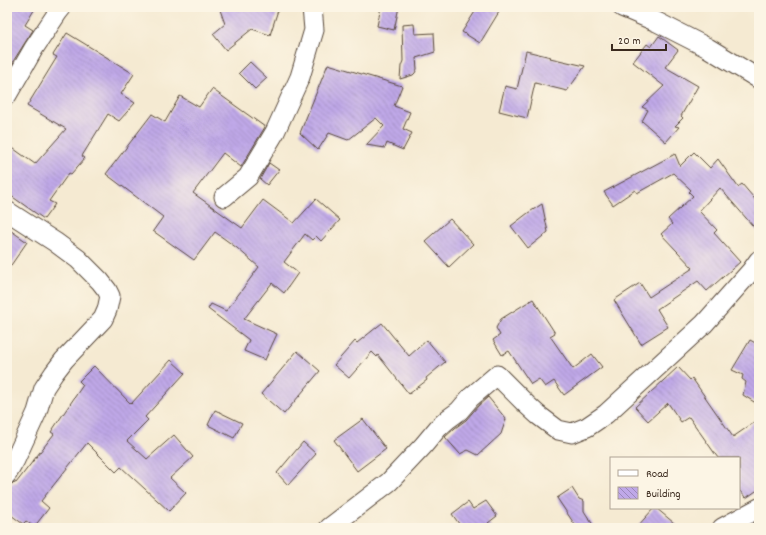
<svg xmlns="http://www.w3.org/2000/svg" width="766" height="535" viewBox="0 0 766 535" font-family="Dekko,sans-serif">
<defs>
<pattern id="building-back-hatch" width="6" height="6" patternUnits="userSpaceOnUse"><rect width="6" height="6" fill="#bfa8e8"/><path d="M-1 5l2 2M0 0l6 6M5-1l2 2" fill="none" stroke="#9c89bb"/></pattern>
</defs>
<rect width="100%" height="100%" fill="#fcf5e5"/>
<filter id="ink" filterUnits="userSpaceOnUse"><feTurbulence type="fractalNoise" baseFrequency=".025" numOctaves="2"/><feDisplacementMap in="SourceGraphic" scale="8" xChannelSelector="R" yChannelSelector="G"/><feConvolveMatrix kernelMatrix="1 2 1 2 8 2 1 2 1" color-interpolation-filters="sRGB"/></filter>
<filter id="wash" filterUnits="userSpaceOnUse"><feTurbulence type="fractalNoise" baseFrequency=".012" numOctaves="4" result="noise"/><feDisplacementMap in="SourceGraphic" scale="16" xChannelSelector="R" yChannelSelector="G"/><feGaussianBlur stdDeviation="0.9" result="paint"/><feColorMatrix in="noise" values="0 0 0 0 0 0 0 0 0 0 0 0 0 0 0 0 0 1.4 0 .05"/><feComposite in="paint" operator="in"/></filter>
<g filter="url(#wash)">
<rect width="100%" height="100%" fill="#f5ead2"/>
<g id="blocks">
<g fill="url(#building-back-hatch)">
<polygon points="7,7 36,7 25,25 33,30 7,71"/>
<polygon points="219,7 279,7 270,35 252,29 226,50 213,34 225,24"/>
<polygon points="381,7 399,7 394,30 377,26"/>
<polygon points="478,7 502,7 480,43 462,32"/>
<polygon points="414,24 415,34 434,33 435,52 416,58 417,69 415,73 413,75 400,79 401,66 403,61 402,25"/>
<polygon points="67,33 134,74 121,94 135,103 119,121 108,114 82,156 85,158 71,174 69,173 49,201 55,204 44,219 7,193 7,144 35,164 66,129 27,106 57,57 53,55"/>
<polygon points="659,36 678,50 665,67 698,86 681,116 683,118 675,126 679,127 666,142 642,121 648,110 642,107 664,86 633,62 647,44 651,47"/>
<polygon points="526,51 551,57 550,58 585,66 567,91 535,83 527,118 499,111 505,86 517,89"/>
<polygon points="250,62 267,78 255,89 239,73"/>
<polygon points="328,64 402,86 394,106 410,112 403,129 412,133 403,150 387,143 385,148 366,145 384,126 376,118 348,140 329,133 318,150 300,133"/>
<polygon points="212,89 265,127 241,167 223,153 193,193 242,228 263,200 294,223 316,199 340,220 321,241 316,236 312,240 305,234 284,262 298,273 284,293 272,283 244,319 277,334 265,360 244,351 249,340 208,309 211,304 226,311 259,267 237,248 215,232 194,260 153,231 163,217 106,174 152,114 165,122 180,96 199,107"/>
<polygon points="694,152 710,168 718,159 738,187 742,184 759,204 759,233 720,188 699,211 717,230 714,233 740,262 707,291 698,281 657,309 668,327 641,344 614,300 640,283 649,297 693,268 661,234 672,224 668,219 693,196 689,192 691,190 673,173 637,193 635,190 613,205 604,192 675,154 680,166"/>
<polygon points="269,163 279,170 267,185 260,179"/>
<polygon points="542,204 548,232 528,248 511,226 528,213"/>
<polygon points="450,219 473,244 449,267 425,241"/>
<polygon points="7,228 27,242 7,271"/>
<polygon points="533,299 555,333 550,336 573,369 592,354 602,367 564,395 554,381 545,387 539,379 531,384 509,351 502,355 493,340 500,335 496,328 501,319"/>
<polygon points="382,323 409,356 427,340 445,362 426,378 427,380 409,394 378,355 377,357 372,352 349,378 334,365 355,341 357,343"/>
<polygon points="750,340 759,345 759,405 743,395 746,382 742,379 743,375 732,370"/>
<polygon points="297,351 320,371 284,414 261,394"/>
<polygon points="171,360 185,373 145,417 148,420 127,441 147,459 174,435 193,457 170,478 186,493 169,511 121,467 116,472 87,443 41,501 49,508 34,527 26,521 23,524 7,512 7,485 12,484 14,482 16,483 54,434 51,432 83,385 79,381 94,366 131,404"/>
<polygon points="678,367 690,380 692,378 733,437 759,419 759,489 746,498 739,490 739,458 718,458 689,417 681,422 668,403 648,421 635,407"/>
<polygon points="488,397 506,419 501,434 478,455 468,450 460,454 445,437 455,428 466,420 478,406"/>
<polygon points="215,410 242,423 234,438 208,425"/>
<polygon points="363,419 386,449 357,471 334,440"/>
<polygon points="303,442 316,454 288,485 277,473"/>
<polygon points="572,488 579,499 584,501 584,511 595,528 577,528 557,498"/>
<polygon points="486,501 497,516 488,523 492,528 462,528 452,514 468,502 473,509"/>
<polygon points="654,508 656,508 680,528 636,528"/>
</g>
</g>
</g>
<g filter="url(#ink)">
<use href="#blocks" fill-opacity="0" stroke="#574739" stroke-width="1"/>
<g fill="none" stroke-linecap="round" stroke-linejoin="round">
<defs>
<g id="street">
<polyline points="622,7 657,22 708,48 759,79"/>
<polyline points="7,95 34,48 58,12 62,7"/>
<polyline points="224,197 248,177 275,132 300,77 314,30 312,7"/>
<polyline points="7,211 55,242 78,259 100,281 107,290 110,296 107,310 103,319 64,360 54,373 44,388 37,412 15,460 7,474"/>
<polyline points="329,528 389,482 423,446 438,428 448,419 459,411 470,398 497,375 527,405 538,415 558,430 572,433 587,427 606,414 704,324 751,271 759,260"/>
<polyline points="722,528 759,508"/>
</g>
</defs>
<use href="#street" stroke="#574739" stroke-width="21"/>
<use href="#street" stroke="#fff" stroke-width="19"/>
</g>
</g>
<rect width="766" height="535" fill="none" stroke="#fcf5e5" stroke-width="24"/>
<rect x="610" y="457" width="130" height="52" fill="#fcf5e5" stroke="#afa495"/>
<rect x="618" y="470" width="20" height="6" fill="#ffffff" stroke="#afa495"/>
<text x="646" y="477" font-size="12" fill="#3b2a1e">Road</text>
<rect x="618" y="487" width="20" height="12" fill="url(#building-back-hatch)" stroke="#afa495"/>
<text x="646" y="497" font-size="12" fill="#3b2a1e">Building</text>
<path d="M612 44v6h54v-6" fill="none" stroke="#3b2a1e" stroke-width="2"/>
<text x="618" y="44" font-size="12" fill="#3b2a1e" stroke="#fcf5e5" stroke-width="3" paint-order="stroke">20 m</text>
</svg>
